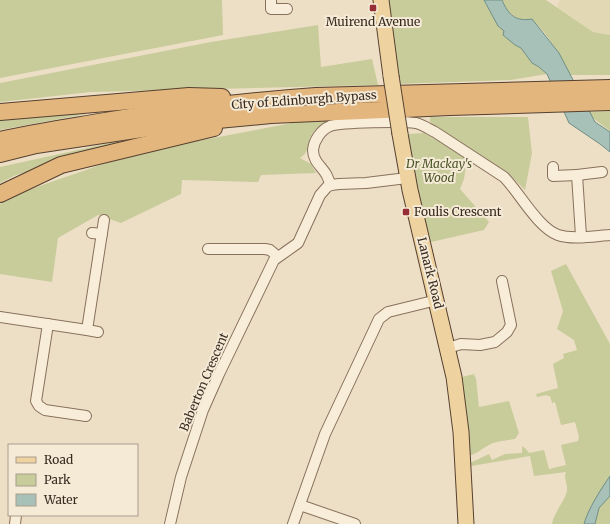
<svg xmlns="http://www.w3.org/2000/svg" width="610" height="524" viewBox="0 0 610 524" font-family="Merriweather,serif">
<rect width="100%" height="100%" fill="#eddfc6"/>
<polygon fill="#e2d8b4" points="560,0 610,0 610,35 593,32 557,7"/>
<g fill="#c8cb9a">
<polygon points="0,0 222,0 223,35 0,78"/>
<polygon points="385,0 484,0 489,10 515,45 521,48 532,63 539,67 547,74 511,80 397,84"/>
<path d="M502 0H546L593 32 610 35V75H570C560 55 549 35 532 20 523 21 517 19 510 13L509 14Z"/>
<polygon points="318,25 321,67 372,59 378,85 91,92 0,102 0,83 211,42"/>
<polygon points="84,108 86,114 0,130 0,119"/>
<polygon points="610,111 610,131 585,112"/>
<polygon points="430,117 528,117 532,153 525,190 508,173 430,122"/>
<path d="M328 120C321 125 313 130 310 138 306 148 310 151 300 158L311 164 316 173 261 175 258 182 182 180 181 194 121 223 98 215 58 238 52 282 0 274V204L31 189 106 163 192 142 298 122Z"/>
<polygon points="424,133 457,151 467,160 464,179 460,189 489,222 484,230 431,242 413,176 408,134"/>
<polygon points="123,140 125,143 16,175 0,183 0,167"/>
<path d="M566 264 610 344V524H552C554 512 565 501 567 491 568 484 563 478 566 472L534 476 530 456 471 466 470 463 489 454 492 460 505 454 522 453V446L526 449 529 453 544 450 549 469 566 465 561 445 578 441 579 437 575 422 561 425 555 402 552 403 550 396H548L547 395 537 397 536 394 558 388 553 364 564 358 563 354 577 350 574 340 557 329 563 311 551 271Z"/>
<path d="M474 374 476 379 479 407 509 401 519 433 515 439C508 440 500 441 493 443 481 448 477 456 463 456L458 378Z"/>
</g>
<g fill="#a8c1b8" stroke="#6e8f85">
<path d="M484 0H502C508 14 515 22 532 19L559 53 595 122 610 132V152L600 144 569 123 547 74 539 67 532 63 521 48 515 45 503 35 504 31 498 26Z"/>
<path d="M610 476V496L599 508 595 524H584C588 509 601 489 610 476Z"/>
</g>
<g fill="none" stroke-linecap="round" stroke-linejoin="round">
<defs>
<g id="minor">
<polyline points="271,0 271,9 287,9"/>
<polyline points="553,167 553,176 577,175 581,236"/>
<polyline points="577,175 602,172"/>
<path d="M331 185C329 182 328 177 326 174 321 166 313 161 313 150 314 140 321 130 330 126 341 122 404 121 416 123 423 125 429 129 435 132L504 177C519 192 538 228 558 235 572 240 595 236 610 235"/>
<polyline points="92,233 102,234"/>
<polyline points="208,249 265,249 270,250 277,256"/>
<polyline points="0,317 87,330 104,220"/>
<polyline points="48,324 36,401 39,406 45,410 86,416"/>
<polyline points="87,330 98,332"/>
<polyline points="448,348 461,344 480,345 495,342 507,332 511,325 502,281"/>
<polyline points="300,505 355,524"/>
<polyline points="15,524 16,515"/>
<polyline points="170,524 181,477 203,410 219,374 274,260 298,243 320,195 327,187 331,185 339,184 366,183 407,178"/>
<polyline points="293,524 325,434 379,319 388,312 437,300"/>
</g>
<g id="primary">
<polyline points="381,0 391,76"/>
<polyline points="400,134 410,190 454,377 461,432 466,524"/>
</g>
<g id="trunk">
<polyline points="0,112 189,96 222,97"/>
<path d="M0 140C35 132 70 127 105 121 175 109 245 101 316 96L610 88"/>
<polyline points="0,154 36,145 175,124 271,115 450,107 610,102"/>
<polyline points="0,194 61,165 214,128"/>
</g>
</defs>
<use href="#minor" stroke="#88715c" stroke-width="12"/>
<use href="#primary" stroke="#564030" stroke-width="17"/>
<use href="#trunk" stroke="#564030" stroke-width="18"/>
<use href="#minor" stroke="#f8edd9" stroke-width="10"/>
<use href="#primary" stroke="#eed2a0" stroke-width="15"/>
<use href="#trunk" stroke="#e3b67e" stroke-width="16"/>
<defs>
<polyline id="primary-bridge" points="391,76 400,134"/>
</defs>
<use href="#primary-bridge" stroke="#564030" stroke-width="17" stroke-linecap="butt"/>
<use href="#primary-bridge" stroke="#eed2a0" stroke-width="15"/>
</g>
<g fill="#952f35" stroke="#f4ead6" stroke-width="1.5">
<rect x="369" y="4" width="8" height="8" rx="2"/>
<rect x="402" y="208" width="8" height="8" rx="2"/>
</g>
<g text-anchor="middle" stroke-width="4" stroke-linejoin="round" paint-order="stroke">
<g font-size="12" fill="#392a20" stroke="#f4ead6">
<text x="373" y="26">Muirend Avenue</text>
<text x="414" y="216" text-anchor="start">Foulis Crescent</text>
</g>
<g font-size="12" fill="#392a20" stroke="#f4ead6">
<text transform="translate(304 100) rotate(-4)" y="4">City of Edinburgh Bypass</text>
<text transform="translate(430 273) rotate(76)" y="4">Lanark Road</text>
<text transform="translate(204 382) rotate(-67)" y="4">Baberton Crescent</text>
</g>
<g font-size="12" font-style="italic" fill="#4b5427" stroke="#f4ead6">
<text x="439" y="168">Dr Mackay's<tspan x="439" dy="14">Wood</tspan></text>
</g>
</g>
<rect x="8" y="444" width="130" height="72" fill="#f4ead6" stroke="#a99d8d"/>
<rect x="16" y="457" width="20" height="6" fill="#eed2a0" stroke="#a99d8d"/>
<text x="44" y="464" font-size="12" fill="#392a20">Road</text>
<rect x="16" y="474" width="20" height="12" fill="#c8cb9a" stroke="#a99d8d"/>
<text x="44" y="484" font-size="12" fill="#392a20">Park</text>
<rect x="16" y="494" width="20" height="12" fill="#a8c1b8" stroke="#a99d8d"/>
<text x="44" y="504" font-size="12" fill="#392a20">Water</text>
</svg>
